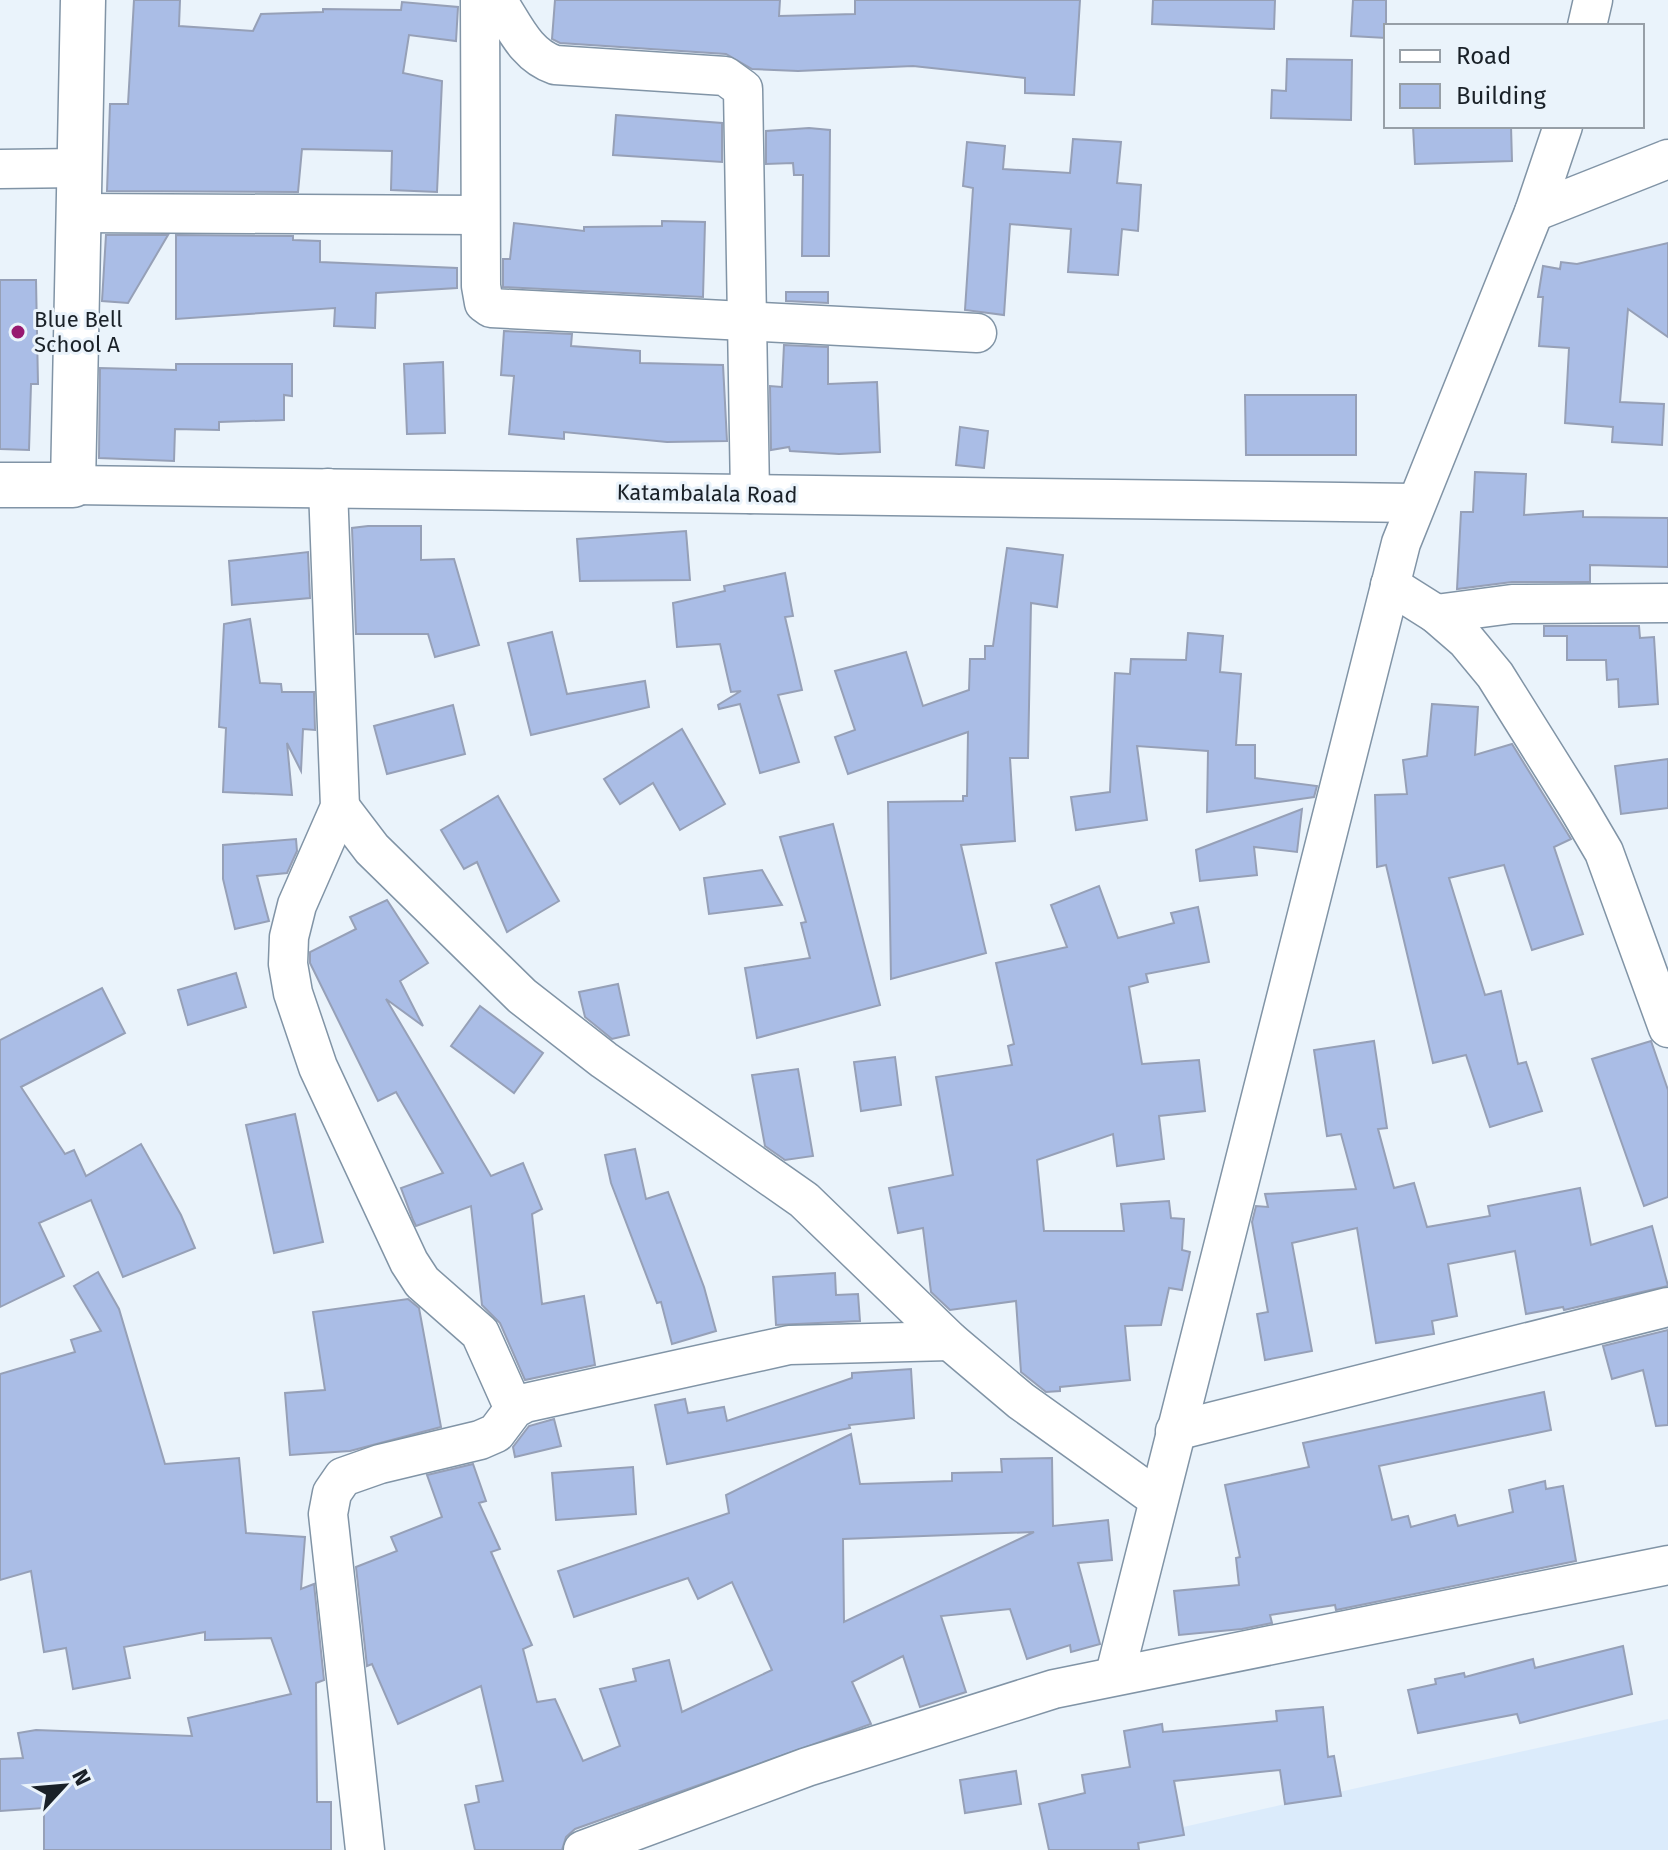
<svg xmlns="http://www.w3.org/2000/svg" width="1668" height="1850" viewBox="0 0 1668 1850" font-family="'Fira Sans',sans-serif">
<rect width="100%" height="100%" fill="#eaf3fb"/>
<polygon fill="#dbebfb" points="1668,1719 1668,1850 1081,1850 1285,1804"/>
<g fill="#aabde6" stroke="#96a0b7" stroke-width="2" fill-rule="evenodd">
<polygon points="134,0 180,0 179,26 253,31 261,14 323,12 323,9 401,10 402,2 458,7 456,41 409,35 403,73 442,81 437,192 391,190 392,151 302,149 298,192 107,191 110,104 128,104"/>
<polygon points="555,0 780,0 779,16 855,14 855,0 1080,0 1074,95 1025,93 1025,78 913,66 798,71 752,69 726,54 560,43 552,39"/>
<polygon points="1153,0 1275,0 1274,29 1152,24"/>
<polygon points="1353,0 1386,0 1386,38 1351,36"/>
<polygon points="1287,59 1352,60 1351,120 1271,118 1272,90 1286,91"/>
<polygon points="616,115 722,123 722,162 613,155"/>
<polygon points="1413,126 1511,126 1512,161 1415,164"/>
<polygon points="809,128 830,130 829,256 802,256 803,175 794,175 793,163 766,164 766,131"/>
<polygon points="1073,139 1121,142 1117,183 1141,185 1138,231 1122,229 1118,275 1068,272 1071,229 1010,224 1004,315 965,310 973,188 963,186 967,142 1005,146 1003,169 1070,173"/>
<polygon points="662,221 705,222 703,297 503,287 503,259 510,259 514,223 584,231 584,227 662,226"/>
<polygon points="106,235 168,235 128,303 102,301"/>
<polygon points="176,235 293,236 293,240 320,241 320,262 457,268 457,288 376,293 375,328 334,326 335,308 176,319"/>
<polygon points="1668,243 1668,337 1628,309 1620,402 1664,404 1662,445 1612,442 1613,427 1565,423 1569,348 1539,346 1543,297 1538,297 1543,266 1560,269 1561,262 1577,264"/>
<polygon points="0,280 36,280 38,384 31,384 29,450 0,449"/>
<polygon points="786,292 828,292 828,303 786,301"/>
<polygon points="504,331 572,334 571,346 640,351 640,363 723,365 727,441 667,442 564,432 564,439 509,434 514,376 501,375"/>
<polygon points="784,345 828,347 828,384 877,382 880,452 839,454 790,451 789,447 771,450 770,386 782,387"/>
<polygon points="443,362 445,433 407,434 404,364"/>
<polygon points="176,364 292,364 292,396 284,395 284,420 219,422 219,430 175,429 174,461 99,458 100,368 176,370"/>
<polygon points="1245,395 1356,395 1356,455 1246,455"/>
<polygon points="960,427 988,431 984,468 956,465"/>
<polygon points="1475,472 1526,474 1524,515 1583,511 1583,517 1668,518 1668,567 1590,565 1590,582 1512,582 1457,589 1461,512 1473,512"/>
<polygon points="368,526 421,526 421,560 454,559 479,645 435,657 428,634 356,634 352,528"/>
<polygon points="686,531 690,580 580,581 577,539"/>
<polygon points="1007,548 1063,555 1057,607 1031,603 1028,758 1010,758 1015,841 961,845 986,953 891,979 888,802 963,801 963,796 967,796 968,732 848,774 835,737 855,730 835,671 906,652 923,706 969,690 970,659 985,659 985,646 993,646"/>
<polygon points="308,552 310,598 232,605 229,561"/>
<polygon points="785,573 793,616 785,617 802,690 778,695 799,762 760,773 740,704 719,709 718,705 741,691 731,692 720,644 677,647 673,603 725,591 724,586"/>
<polygon points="250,619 260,683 281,684 282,692 314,692 315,730 303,729 301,771 287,743 292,795 223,792 226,728 219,727 224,624"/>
<polygon points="1544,626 1639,626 1640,638 1654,637 1658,704 1619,707 1618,679 1607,680 1606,660 1567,660 1567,636 1544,636"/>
<polygon points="552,632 567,694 645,681 649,707 531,735 508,643"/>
<polygon points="1188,633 1223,636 1220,672 1241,674 1236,745 1255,745 1255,778 1317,786 1314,797 1207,812 1208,751 1137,746 1147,820 1076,830 1071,797 1110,792 1115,673 1130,674 1131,659 1186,660"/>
<polygon points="1432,704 1478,707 1475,755 1512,744 1571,839 1554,847 1583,934 1532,950 1504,865 1449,878 1485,995 1501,991 1518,1064 1526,1062 1542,1111 1490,1127 1466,1055 1433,1063 1386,865 1377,867 1375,795 1407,794 1403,760 1427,756"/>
<polygon points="453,705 465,754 387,774 374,726"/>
<polygon points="682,729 725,804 680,830 653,783 620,804 604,779"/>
<polygon points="1668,759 1668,808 1621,814 1615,766"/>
<polygon points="498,796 559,901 507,932 477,862 464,869 441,830"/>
<polygon points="1302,809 1297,852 1254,847 1257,875 1200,881 1196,850"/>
<polygon points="833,824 880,1005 757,1038 745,968 810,958 801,923 806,922 780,837"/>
<polygon points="296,839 297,851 287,873 257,876 269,921 235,929 223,879 223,845"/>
<polygon points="762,870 782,905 709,914 704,878"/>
<polygon points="1099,886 1118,938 1174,923 1171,913 1198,907 1209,962 1146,974 1148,982 1129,987 1142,1064 1199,1060 1205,1111 1159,1116 1164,1159 1117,1166 1113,1134 1037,1160 1044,1231 1124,1231 1121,1204 1169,1201 1171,1218 1184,1219 1182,1250 1190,1252 1182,1290 1169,1288 1161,1325 1125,1326 1130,1380 1060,1387 1060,1391 1046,1392 1021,1372 1016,1301 950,1310 931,1292 923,1228 898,1233 889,1188 953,1175 936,1077 1012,1065 1008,1046 1014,1044 996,963 1067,947 1051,905"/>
<polygon points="387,900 428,963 400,981 423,1026 386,999 491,1176 523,1163 542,1209 532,1214 542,1304 584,1296 595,1365 525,1380 500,1323 482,1305 471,1206 416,1226 413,1220 401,1188 443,1173 396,1092 378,1101 310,963 310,952 356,929 350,917"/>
<polygon points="236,973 246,1007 188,1025 178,990"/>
<polygon points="618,984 629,1035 612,1039 585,1017 579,992"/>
<polygon points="102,988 125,1033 21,1087 65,1154 74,1150 86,1176 141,1144 181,1215 195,1248 123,1277 91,1200 39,1223 64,1276 0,1307 0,1040"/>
<polygon points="480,1006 543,1053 514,1093 451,1046"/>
<polygon points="1374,1041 1387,1128 1378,1129 1394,1188 1414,1183 1427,1227 1490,1216 1488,1206 1580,1188 1591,1245 1652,1226 1668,1286 1564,1310 1563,1307 1526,1314 1515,1251 1448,1264 1457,1316 1432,1321 1434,1334 1376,1343 1357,1228 1292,1243 1312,1351 1265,1360 1257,1314 1268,1312 1252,1222 1256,1206 1268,1207 1265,1194 1356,1189 1341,1134 1327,1136 1314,1050"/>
<polygon points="1651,1041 1668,1090 1668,1197 1644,1206 1592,1059"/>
<polygon points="895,1057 901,1105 861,1111 854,1062"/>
<polygon points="798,1069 813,1156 785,1160 765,1146 752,1075"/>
<polygon points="295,1114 323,1242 274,1253 246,1125"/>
<polygon points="635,1149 646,1199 668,1192 704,1287 716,1331 672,1344 661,1302 657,1303 611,1183 605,1155"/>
<polygon points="98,1272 119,1309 165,1464 239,1458 246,1533 305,1537 301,1589 314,1584 324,1680 316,1683 317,1802 331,1802 331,1850 44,1850 44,1808 0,1811 0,1759 23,1758 18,1733 36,1730 192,1736 188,1718 291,1694 271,1638 205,1640 205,1632 124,1647 130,1678 73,1689 66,1648 44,1652 31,1571 0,1580 0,1374 75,1352 71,1340 101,1331 74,1286"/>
<polygon points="835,1273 836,1295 858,1294 860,1321 776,1325 773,1277"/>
<polygon points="408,1299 419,1308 441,1427 350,1451 290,1455 285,1393 325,1390 313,1312"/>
<polygon points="1668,1330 1668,1425 1656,1426 1643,1370 1612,1379 1603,1346"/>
<polygon points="911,1369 914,1418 849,1425 850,1428 667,1464 655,1405 685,1399 688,1413 724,1407 727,1421 852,1378 852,1373"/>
<polygon points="1544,1392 1551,1430 1379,1466 1392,1520 1408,1516 1411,1527 1455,1515 1458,1526 1513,1512 1509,1490 1545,1481 1546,1489 1563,1486 1576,1561 1336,1610 1335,1605 1270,1615 1272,1623 1242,1629 1179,1635 1174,1591 1239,1585 1236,1558 1240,1557 1225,1485 1309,1467 1303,1443"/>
<polygon points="554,1419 561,1446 515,1457 513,1447 529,1426"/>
<path d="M851 1434 860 1484 952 1481V1473L1002 1472 1001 1459 1052 1458 1053 1526 1108 1520 1112 1560 1078 1563 1100 1644 1071 1652 1070 1645 1027 1659 1010 1609 941 1616 966 1692 920 1707 903 1656 852 1682 871 1724 575 1829 566 1837 562 1850H475L465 1805 479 1802 476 1786 503 1781 481 1686 398 1724 372 1664 367 1666 356 1567 397 1551 391 1537 442 1517 427 1475 473 1464 486 1501 479 1503 500 1549 491 1552 532 1645 523 1649 537 1702 555 1699 583 1761 620 1746 600 1689 636 1681 633 1669 669 1660 682 1712 772 1670 732 1582 698 1599 688 1578 574 1617 558 1571 729 1513 726 1495ZM1034 1532 844 1622 843 1539Z"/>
<polygon points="633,1467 636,1514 556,1520 552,1473"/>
<polygon points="1623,1646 1632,1694 1520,1723 1517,1714 1418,1733 1408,1690 1436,1684 1435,1679 1464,1673 1465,1677 1533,1659 1535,1668"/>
<polygon points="1323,1707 1328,1757 1334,1756 1341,1796 1285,1804 1280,1770 1174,1781 1184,1835 1138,1843 1139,1850 1049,1850 1039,1804 1085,1793 1082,1775 1130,1767 1124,1731 1162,1724 1163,1732 1277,1721 1276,1711"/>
<polygon points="1016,1771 1021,1804 965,1813 960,1780"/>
</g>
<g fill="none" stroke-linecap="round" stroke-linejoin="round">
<defs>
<g id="minor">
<polyline points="480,0 481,286 484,303 491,308 977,333"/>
<path d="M497 0C514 25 525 55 555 65L725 76 743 89 750 494"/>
<polyline points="1587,26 1593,0"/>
<polyline points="0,169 80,168"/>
<polyline points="1534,212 1668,159"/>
<polyline points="79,213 480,215"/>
<polyline points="73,485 1414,503"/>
<polyline points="328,488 340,807 297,905 289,937 288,964 293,993 318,1067 409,1262 422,1282 480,1333 514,1409"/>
<polyline points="1390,585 1436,614 1466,640 1495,675 1577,806 1604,852 1668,1028"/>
<polyline points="1436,614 1512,604 1668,603"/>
<polyline points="340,807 372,849 522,996 604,1060 804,1200 950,1341 1021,1401 1158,1499"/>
<polyline points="1175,1431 1668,1307"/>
<polyline points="1115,1674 1401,543 1534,212 1563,126"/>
<polyline points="365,1850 328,1514 332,1493 343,1477 380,1464 480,1440 496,1433 514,1409 525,1403 789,1345 950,1341"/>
<polyline points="583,1850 807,1767 1054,1689 1668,1565"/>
</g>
<polyline id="major" points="0,485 73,485 83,0"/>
</defs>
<use href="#minor" stroke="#8194a6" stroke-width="41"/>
<use href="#major" stroke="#8194a6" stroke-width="47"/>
<use href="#minor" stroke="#fff" stroke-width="38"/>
<use href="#major" stroke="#fff" stroke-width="44"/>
</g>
<circle fill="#971870" stroke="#eaf3fb" stroke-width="3" cx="18" cy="332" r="8"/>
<g text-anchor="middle" stroke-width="6" stroke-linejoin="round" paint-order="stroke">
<g font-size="22" fill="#1a2128" stroke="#eaf3fb" text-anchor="start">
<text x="34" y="327">Blue Bell<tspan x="34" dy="25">School A</tspan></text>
</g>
<g font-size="22" fill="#1a2128" stroke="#eaf3fb">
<text transform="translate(707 493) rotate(1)" y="8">Katambalala Road</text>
</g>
</g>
<rect x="1384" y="24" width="260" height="104" fill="#eaf3fb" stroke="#979fa7" stroke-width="2"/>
<rect x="1400" y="50" width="40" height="12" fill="#ffffff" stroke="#979fa7" stroke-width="2"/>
<text x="1456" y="64" font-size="24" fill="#1a2128">Road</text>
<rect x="1400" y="84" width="40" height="24" fill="#aabde6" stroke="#979fa7" stroke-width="2"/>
<text x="1456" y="104" font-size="24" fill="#1a2128">Building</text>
<g transform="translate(64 1786) rotate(64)" stroke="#eaf3fb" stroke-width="6" paint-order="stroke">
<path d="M0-6L14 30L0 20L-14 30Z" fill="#1a2128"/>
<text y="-12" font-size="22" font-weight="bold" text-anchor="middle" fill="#1a2128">N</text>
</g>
</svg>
